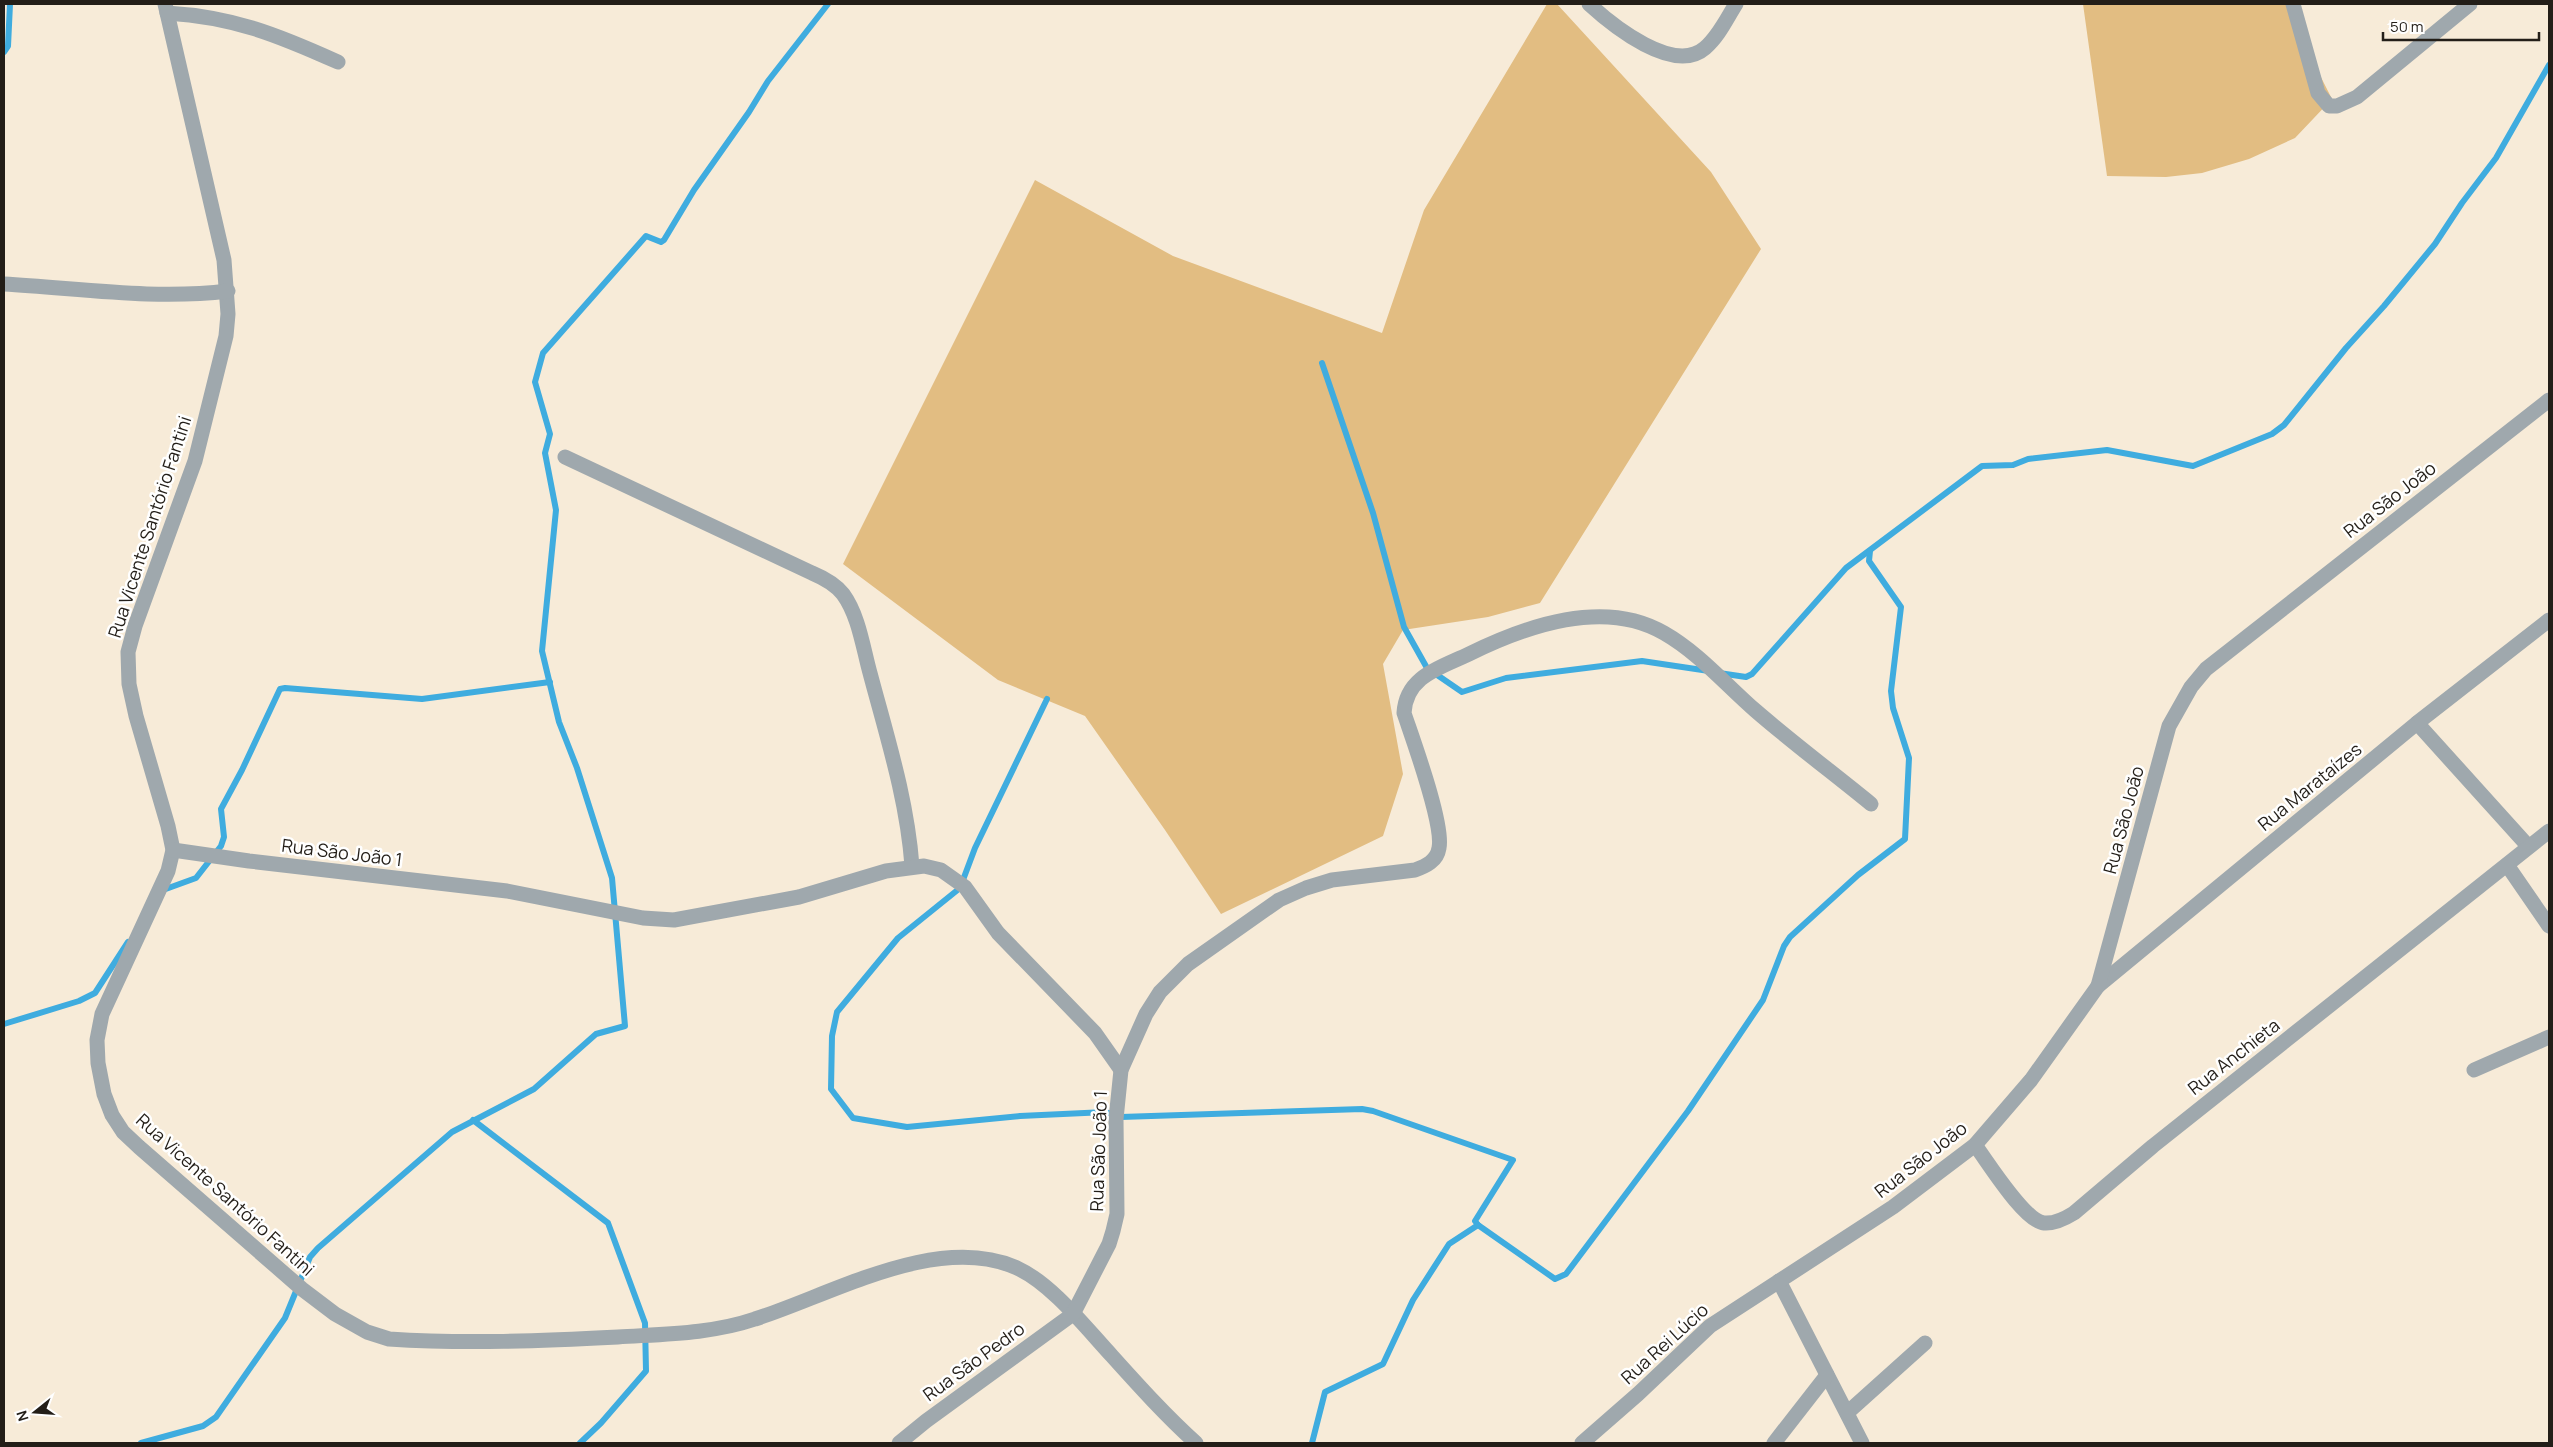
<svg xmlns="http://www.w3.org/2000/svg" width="2553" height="1447" viewBox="0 0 2553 1447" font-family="Manrope,sans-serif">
<rect width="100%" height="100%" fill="#f7ebd8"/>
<g fill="#e2bd82">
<polygon points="1547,4 1557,4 1711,172 1761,249 1540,603 1488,617 1403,630 1383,664 1403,774 1383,836 1221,914 1165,830 1085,716 998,680 843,564 1035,180 1173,256 1382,333 1424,210"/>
<polygon points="2083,4 2292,4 2297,30 2332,99 2295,138 2249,159 2202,173 2166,177 2107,176"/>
</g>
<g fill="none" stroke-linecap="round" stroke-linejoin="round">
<g stroke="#3facdf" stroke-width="6">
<polyline points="4,52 8,46 10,4"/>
<polyline points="1322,363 1373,513 1404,627 1427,668 1462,692 1506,678 1642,661 1709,671"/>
<polyline points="1719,673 1746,677 1752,674 1846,568 1982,466 2013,465 2028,459 2107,450 2193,466 2272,434 2284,425 2346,348 2384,306 2435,244 2462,203 2496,158 2549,65"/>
<polyline points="1047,699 975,848 960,888 898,938 837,1012 832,1036 831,1089 853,1118 907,1127 1020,1116 1106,1112 1121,1117 1362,1109 1373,1111 1513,1160 1475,1221 1478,1225 1555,1279 1566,1274 1688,1111 1763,1000 1784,946 1790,937 1858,875 1905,839 1909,758 1893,708 1891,691 1901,607 1869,561 1870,551"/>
<polyline points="163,890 196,878 221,846 224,837 221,809 242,770 280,689 285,688 422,699 550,682"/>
<polyline points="4,1024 79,1001 95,993 128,942"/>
<polyline points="473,1120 608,1223 645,1323 646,1371 601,1423 580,1443"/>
<polyline points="141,1443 203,1426 216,1417 285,1318 310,1257 318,1248 452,1132 534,1089 596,1034 625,1026 612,878 577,768 559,722 542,651 556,510 545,453 550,434 535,382 543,353 646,236 661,242 664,240 694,190 749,112 768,81 828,4"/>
<polyline points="1312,1443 1325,1392 1383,1364 1413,1300 1449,1244 1478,1225"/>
</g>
<g stroke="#9fa8ad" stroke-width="15">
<path d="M165 4 224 260 228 314 226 336 195 461 135 626 128 652 129 684 136 716 168 826 173 850 168 871 102 1014 97 1040 98 1063 104 1094 112 1115 123 1132 139 1147 302 1289 335 1314 367 1332 389 1339C465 1344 542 1341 618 1337 663 1334 711 1334 755 1319 831 1295 938 1232 1017 1268 1052 1284 1086 1328 1112 1356 1139 1386 1166 1416 1196 1443"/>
<path d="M1589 4C1613 26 1674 75 1705 48 1719 36 1727 18 1736 4"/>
<polyline points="2293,4 2318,93 2329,106 2337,106 2357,97 2470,4"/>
<path d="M167 13C234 17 278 35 338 62"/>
<path d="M4 284C78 288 154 300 228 291"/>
<path d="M565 457 812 573C824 578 835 584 843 594 859 616 863 648 870 673 887 737 907 799 912 866"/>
<polyline points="2417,723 2528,846"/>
<polyline points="173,850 249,861 507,891 643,918 674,920 799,897 886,871 924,866 941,870 965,887 998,933 1095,1033 1121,1070"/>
<polyline points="2507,865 2549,926"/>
<polyline points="2098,986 2417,723 2549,620"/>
<polyline points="2474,1070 2549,1037"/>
<path d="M1975 1145C1988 1162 2024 1221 2044 1223 2055 1224 2066 1218 2074 1213L2153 1146 2549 831"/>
<polyline points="1779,1281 1862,1443"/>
<polyline points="1847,1413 1925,1343"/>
<path d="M899 1443 926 1421 1073 1314 1109 1244 1113 1231 1117 1214 1116 1119 1121 1070 1146 1014 1160 992 1188 964 1279 900 1306 888 1332 880 1415 870C1426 866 1437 861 1439 848 1444 824 1413 740 1404 713 1406 676 1440 668 1469 654 1526 626 1604 598 1664 633 1699 653 1726 685 1756 711 1793 743 1833 773 1871 804"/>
<polyline points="1582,1443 1638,1394 1710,1326 1893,1207 1975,1145 2031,1080 2098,986 2169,726 2191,687 2206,669 2549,400"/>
<polyline points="1774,1443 1827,1375"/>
</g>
</g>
<g text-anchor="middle" stroke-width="5" stroke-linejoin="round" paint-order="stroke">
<g font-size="18" fill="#231e18" stroke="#fff">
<text transform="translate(2390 500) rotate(-38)" y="6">Rua São João</text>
<text transform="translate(150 527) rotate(-72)" y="6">Rua Vicente Santório Fantini</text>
<text transform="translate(2310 787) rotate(-39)" y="6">Rua Marataízes</text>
<text transform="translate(2124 820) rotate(-75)" y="6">Rua São João</text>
<text transform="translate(342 853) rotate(7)" y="6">Rua São João 1</text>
<text transform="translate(2234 1057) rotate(-38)" y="6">Rua Anchieta</text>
<text transform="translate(1099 1151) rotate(-88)" y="6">Rua São João 1</text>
<text transform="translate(1921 1160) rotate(-38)" y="6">Rua São João</text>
<text transform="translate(225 1195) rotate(42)" y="6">Rua Vicente Santório Fantini</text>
<text transform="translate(1665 1344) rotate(-42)" y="6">Rua Rei Lúcio</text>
<text transform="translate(974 1362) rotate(-36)" y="6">Rua São Pedro</text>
</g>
</g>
<rect width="2553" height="1447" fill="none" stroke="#231e18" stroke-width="10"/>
<g transform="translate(35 1412) rotate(253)" stroke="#ffffff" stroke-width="4" paint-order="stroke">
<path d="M0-4L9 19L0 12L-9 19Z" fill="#231e18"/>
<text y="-8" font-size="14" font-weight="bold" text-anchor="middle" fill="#231e18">N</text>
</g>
<path d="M2383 32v8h156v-8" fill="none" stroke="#231e18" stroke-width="2.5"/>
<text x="2390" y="32" font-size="15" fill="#231e18" stroke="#ffffff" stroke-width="4" paint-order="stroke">50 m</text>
</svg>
